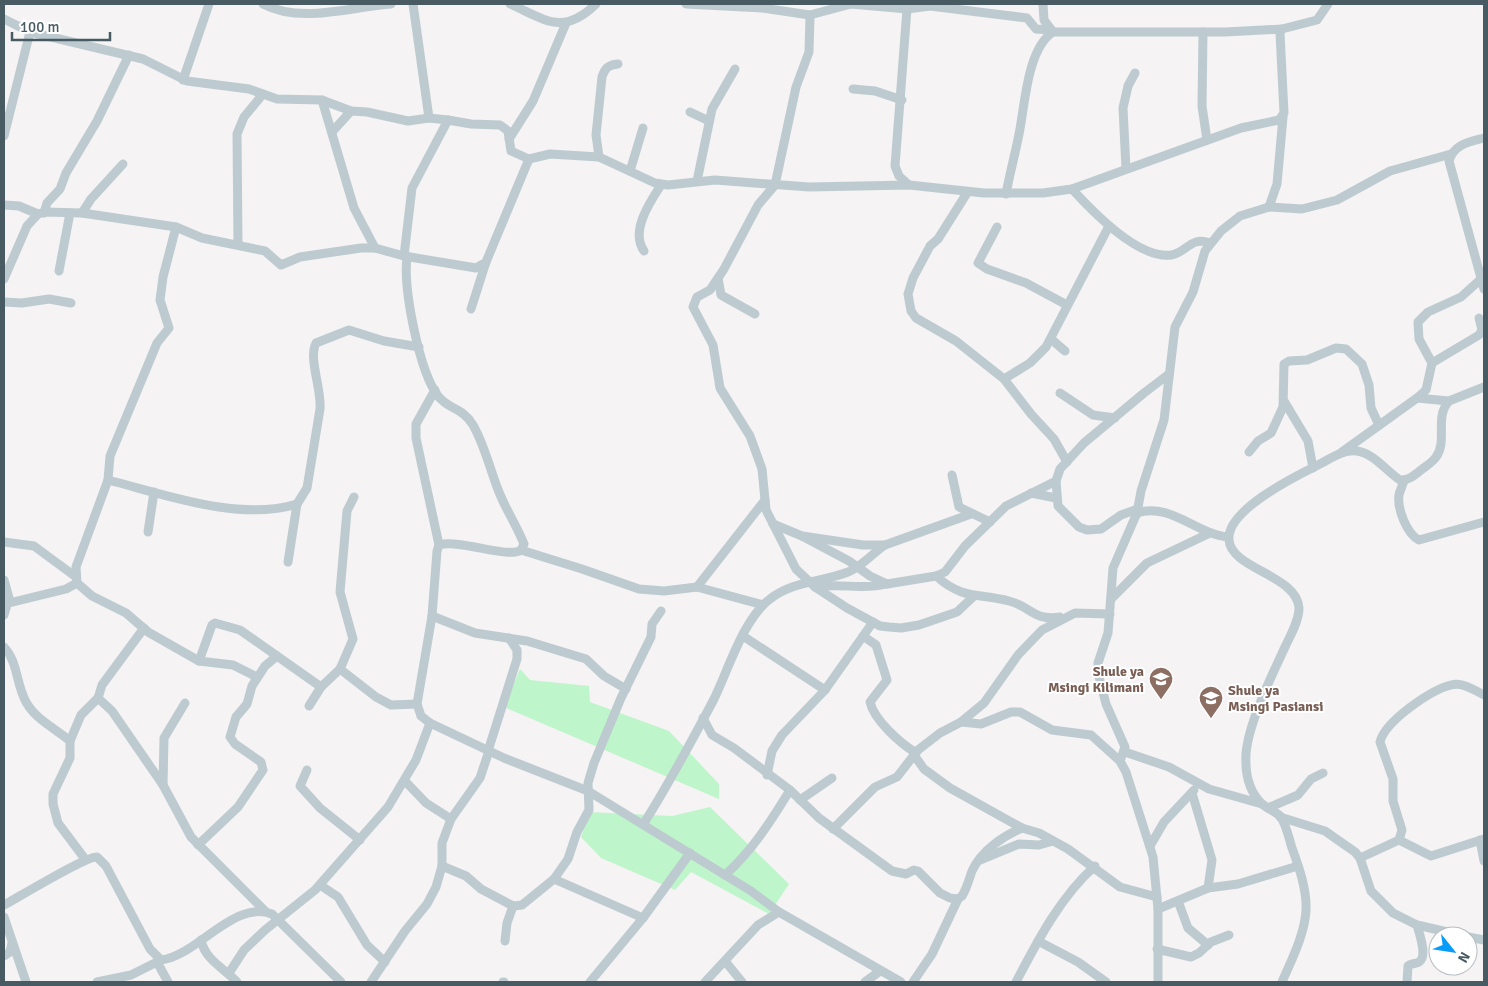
<svg xmlns="http://www.w3.org/2000/svg" width="1488" height="986" viewBox="0 0 1488 986" font-family="Signika,sans-serif">
<rect width="100%" height="100%" fill="#f5f3f3"/>
<g fill="#bff5ca">
<polygon points="520,669 530,680 589,686 590,702 669,731 719,784 719,799 504,707"/>
<polygon points="710,807 789,884 769,914 691,872 675,890 601,858 581,837 589,812 672,816"/>
</g>
<g fill="none" stroke-linecap="round" stroke-linejoin="round">
<g stroke="#bdcbd0" stroke-width="9">
<path d="M263 4C301 24 349 7 391 4"/>
<polyline points="413,4 429,118"/>
<path d="M510 4C546 20 563 36 596 4"/>
<polyline points="686,4 762,8 810,15 851,4 907,9 930,6 1027,18 1036,29 1051,30"/>
<polyline points="1043,4 1044,20 1053,32"/>
<polyline points="907,9 895,166 899,176 909,185"/>
<polyline points="810,15 809,52 796,87 775,185 758,205 724,269 710,290 697,297 693,307 713,345 720,388 750,436 762,469 766,510 796,569 815,587 847,608 880,626 889,627 901,628 919,625 957,612 974,596"/>
<polyline points="4,19 30,32 143,59 187,81 249,89 277,99 322,100 351,111 367,112 408,121 429,118 448,120 471,124 500,125 508,131 511,151 529,159"/>
<polyline points="1203,32 1202,106 1207,140"/>
<polyline points="183,80 209,4"/>
<polyline points="853,89 875,91 902,100"/>
<polyline points="322,100 354,208 375,248"/>
<polyline points="690,112 709,121"/>
<polyline points="332,132 351,111"/>
<polyline points="4,136 30,32"/>
<path d="M1484 138C1469 142 1454 144 1449 161L1484 289"/>
<polyline points="509,139 533,101 566,23"/>
<path d="M599 157 596 135 602 77C605 68 608 65 618 64"/>
<polyline points="1126,169 1123,108 1128,86 1135,73"/>
<polyline points="630,171 643,128"/>
<polyline points="697,181 712,109 735,69"/>
<path d="M1072 189C1092 211 1138 259 1171 255 1188 252 1190 236 1210 243"/>
<polyline points="967,193 938,239 930,246 913,278 908,294 911,311 916,318 956,341 1004,379 1031,414 1054,439 1067,462"/>
<path d="M1006 194C1010 172 1016 151 1020 129 1025 102 1028 48 1053 32H1225L1282 29"/>
<polyline points="4,205 19,206 38,214"/>
<polyline points="1269,207 1277,184 1283,117"/>
<polyline points="44,213 47,203 60,189 66,173 97,121 129,55"/>
<polyline points="82,213 91,199 123,164"/>
<polyline points="176,227 163,277 160,300 169,328 157,343 110,456 108,480 76,567 77,583 92,596 126,613 148,632 199,661 233,665 253,675 256,679"/>
<polyline points="997,227 978,263 987,269 1026,283 1067,305"/>
<polyline points="238,244 237,134 244,117 263,94"/>
<path d="M644 251C630 231 650 202 661 185"/>
<polyline points="404,256 412,188 448,120"/>
<path d="M407 257C403 288 419 371 438 396 449 410 462 407 473 425 485 446 490 470 499 492 506 510 517 526 524 544L521 550C508 559 461 539 439 545L437 551 432 616 417 704 421 716 430 723 504 758 588 791 751 891 779 912 901 982"/>
<polyline points="59,271 70,213"/>
<polyline points="718,278 721,295 755,314"/>
<polyline points="4,279 27,226 38,214 45,212 82,213 176,227 202,238 265,251 281,265 300,257 361,248 375,248 404,256 476,268 486,262 529,159 550,154 599,157 655,183 668,185 715,180 809,187 909,185 984,193 1043,193 1072,189 1241,128 1279,120 1284,113 1280,33 1282,29 1317,20 1328,4"/>
<polyline points="4,302 22,303 49,299 71,303"/>
<polyline points="471,309 486,262"/>
<polyline points="1051,339 1065,351"/>
<polyline points="1432,363 1479,335 1482,330 1479,318"/>
<polyline points="1004,379 1030,363 1046,347 1109,226"/>
<polyline points="435,390 416,424 416,438 439,545"/>
<polyline points="1060,393 1093,415 1115,418"/>
<polyline points="1417,398 1426,390 1432,363 1419,339 1418,322 1428,312 1461,297 1481,279"/>
<polyline points="1284,401 1308,441 1313,468"/>
<polyline points="1249,452 1258,441 1271,433 1283,407 1284,364 1289,361 1307,360 1336,348 1346,349 1362,364 1369,385 1371,408 1379,425"/>
<polyline points="1342,452 1417,398 1449,401"/>
<polyline points="952,475 959,507 990,522"/>
<path d="M108 480C164 494 239 522 297 504L307 488 320 409C322 390 308 358 316 343L349 330 384 341 419 347"/>
<path d="M1404 480C1403 485 1400 490 1399 495 1397 509 1407 534 1419 540L1484 522"/>
<polyline points="1031,493 1056,498"/>
<polyline points="354,497 347,511 340,592 353,639 340,669 376,697 391,705 417,704"/>
<polyline points="1138,509 1121,515 1101,529 1087,530 1079,527 1058,506 1056,481 1060,469 1084,443 1144,393 1169,374"/>
<path d="M1137 513C1170 502 1196 534 1228 537"/>
<polyline points="773,524 802,536 863,545 885,545 971,514"/>
<polyline points="148,532 154,492"/>
<polyline points="802,536 849,561 870,576 887,584 936,576 945,572 965,546 1006,506 1056,481"/>
<polyline points="4,542 34,546 76,577"/>
<polyline points="521,550 582,569 639,589 664,591 697,587 763,605"/>
<polyline points="288,562 297,504"/>
<path d="M936 576C963 600 978 593 1009 601 1032 607 1033 621 1060 617"/>
<polyline points="4,580 9,598 4,615"/>
<polyline points="697,587 765,500"/>
<path d="M815 587C839 583 864 590 887 584"/>
<polyline points="1112,598 1147,563 1210,533"/>
<polyline points="9,603 66,589 77,583"/>
<polyline points="432,616 475,633 527,641 586,659 604,676 626,689"/>
<polyline points="743,636 825,690"/>
<path d="M863 636 876 645 887 680 870 702C874 720 900 743 916 753"/>
<path d="M4 647C18 662 16 684 26 702 36 720 55 728 70 741V758L53 794V804L58 823 85 859"/>
<polyline points="199,661 212,625 215,623 240,630 277,656"/>
<polyline points="98,698 112,711 163,785 191,837 265,911"/>
<polyline points="309,706 321,687 340,669"/>
<path d="M703 718 712 735 734 748 790 790 819 818 892 871 906 874 914 870 918 871 940 893 950 898 958 899 962 896C967 888 969 879 972 871 981 851 1003 836 1022 828"/>
<polyline points="961,722 981,724 1011,712 1020,712 1052,730 1091,735 1120,761 1126,772 1153,857 1158,909 1158,982"/>
<polyline points="70,741 81,715 98,698 102,685 144,628"/>
<polyline points="488,751 517,659 517,650 509,638"/>
<polyline points="1125,752 1169,767 1209,789 1262,804"/>
<polyline points="914,755 924,769 950,788 1022,828 1039,833 1068,849 1120,887 1157,897"/>
<polyline points="1120,761 1125,747 1106,704 1098,673 1098,663 1108,633 1113,568 1137,513 1141,491 1164,420 1175,327 1193,292 1205,251 1221,231 1240,216 1269,207 1302,209 1337,200 1390,171 1451,154"/>
<polyline points="307,770 300,786 320,808 360,840"/>
<polyline points="767,775 772,751 782,735 825,690 873,622"/>
<polyline points="405,781 426,803 451,819"/>
<polyline points="163,785 164,738 185,703"/>
<polyline points="1192,793 1212,860 1208,888"/>
<polyline points="800,800 832,778"/>
<polyline points="1268,808 1298,795 1311,779 1323,773"/>
<polyline points="1280,817 1325,831 1355,852 1360,858 1371,891 1393,913 1417,925 1465,936"/>
<path d="M644 823C669 784 691 742 713 701 728 671 743 619 770 599 792 581 823 582 848 572 860 568 874 552 885 545"/>
<polyline points="833,829 875,787 897,777 918,750 940,733 961,722 984,703 1018,655 1042,630 1075,613 1110,614"/>
<path d="M1399 840 1402 830 1393 801V779L1380 742C1385 721 1431 690 1451 685 1463 682 1474 690 1484 695"/>
<polyline points="1480,840 1484,861"/>
<polyline points="198,845 238,807 263,770 261,762 235,744 230,737 236,717 247,704 252,686 265,666 277,656 321,687"/>
<polyline points="1150,846 1164,822 1194,790"/>
<polyline points="1360,858 1399,840 1431,856 1484,839"/>
<polyline points="980,860 1019,844 1039,845 1053,841"/>
<polyline points="442,866 466,876 481,889 513,906 522,905 554,879 568,859 577,832 589,810 588,783 594,763 621,698 651,637 652,624 661,611"/>
<path d="M725 875C752 851 771 821 790 790"/>
<polyline points="554,879 643,918"/>
<polyline points="320,885 338,897 367,945 385,962"/>
<polyline points="1178,901 1188,928 1208,945"/>
<path d="M4 905C19 897 86 856 97 857L106 866 150 949 161 960C197 956 234 899 272 914L341 982"/>
<polyline points="1158,909 1208,888 1238,884 1298,866"/>
<polyline points="4,917 26,982"/>
<polyline points="1468,937 1484,940"/>
<path d="M201 940C205 960 224 968 237 982"/>
<polyline points="505,941 507,923 513,906"/>
<polyline points="1038,941 1078,962 1106,982"/>
<polyline points="1157,949 1191,957 1199,953 1211,942 1229,935"/>
<polyline points="4,956 10,952 12,943"/>
<polyline points="725,961 742,982"/>
<polyline points="157,962 168,982"/>
<polyline points="229,973 244,950 265,930 315,890 388,807 416,760 430,723"/>
<polyline points="97,982 131,975 161,960"/>
<polyline points="371,982 405,931 427,904 436,887 442,866 442,843 451,819 480,778 489,751"/>
<polyline points="503,982 504,982"/>
<polyline points="590,982 643,918 690,853"/>
<polyline points="705,982 758,925 779,912"/>
<polyline points="865,982 880,971"/>
<polyline points="913,982 932,954 958,899"/>
<path d="M1016 982C1037 942 1060 897 1095 866"/>
<path d="M1282 982C1291 961 1305 934 1306 910 1307 890 1299 867 1292 848 1289 839 1286 823 1280 816 1275 811 1266 808 1261 803 1248 790 1245 772 1246 754 1248 724 1272 675 1285 647 1290 636 1299 621 1299 608 1297 575 1231 569 1229 540 1226 510 1296 476 1318 465 1330 459 1343 449 1357 451 1375 454 1386 471 1400 480 1408 481 1415 475 1421 470 1426 466 1433 462 1436 457 1448 441 1434 417 1449 401L1484 387"/>
<path d="M1407 982 1408 966C1411 963 1416 964 1419 962 1428 956 1419 933 1417 925"/>
</g>
</g>
<defs>
<symbol id="school-pin" viewBox="-11 -11 22 30"><path d="M0 17L-7.5 6A9.5 9.5 0 1 1 7.5 6Z" fill="#8d6e63" stroke="#fff"/><path d="M0-5L7-2L0 1L-7-2ZM-4 1L0 2.5L4 1V4Q0 6-4 4Z" fill="#fff"/></symbol>
</defs>
<g fill-rule="evenodd">
<use href="#school-pin" x="1147" y="665" width="28" height="38"/>
<use href="#school-pin" x="1197" y="684" width="28" height="38"/>
</g>
<g text-anchor="middle" stroke-width="4" stroke-linejoin="round" paint-order="stroke">
<g font-size="14" font-weight="bold" fill="#785e54" stroke="#fff" text-anchor="end">
<text x="1144" y="676">Shule ya<tspan x="1144" dy="16">Msingi Kilimani</tspan></text>
<text x="1228" y="695" text-anchor="start">Shule ya<tspan x="1228" dy="16">Msingi Pasiansi</tspan></text>
</g>
</g>
<rect width="1488" height="986" fill="none" stroke="#485b63" stroke-width="10"/>
<g transform="translate(1453 951) rotate(120)"><circle r="24" fill="#ffffff" stroke="#b6bdc1"/>
<path d="M0-4L9 19L0 12L-9 19Z" fill="#089cfa"/>
<text y="-8" font-size="14" font-weight="bold" text-anchor="middle" fill="#485b63">N</text>
</g>
<path d="M12 32v8h98v-8" fill="none" stroke="#485b63" stroke-width="2.5"/>
<text x="20" y="32" font-size="15" fill="#485b63" stroke="#ffffff" stroke-width="4" paint-order="stroke">100 m</text>
</svg>
